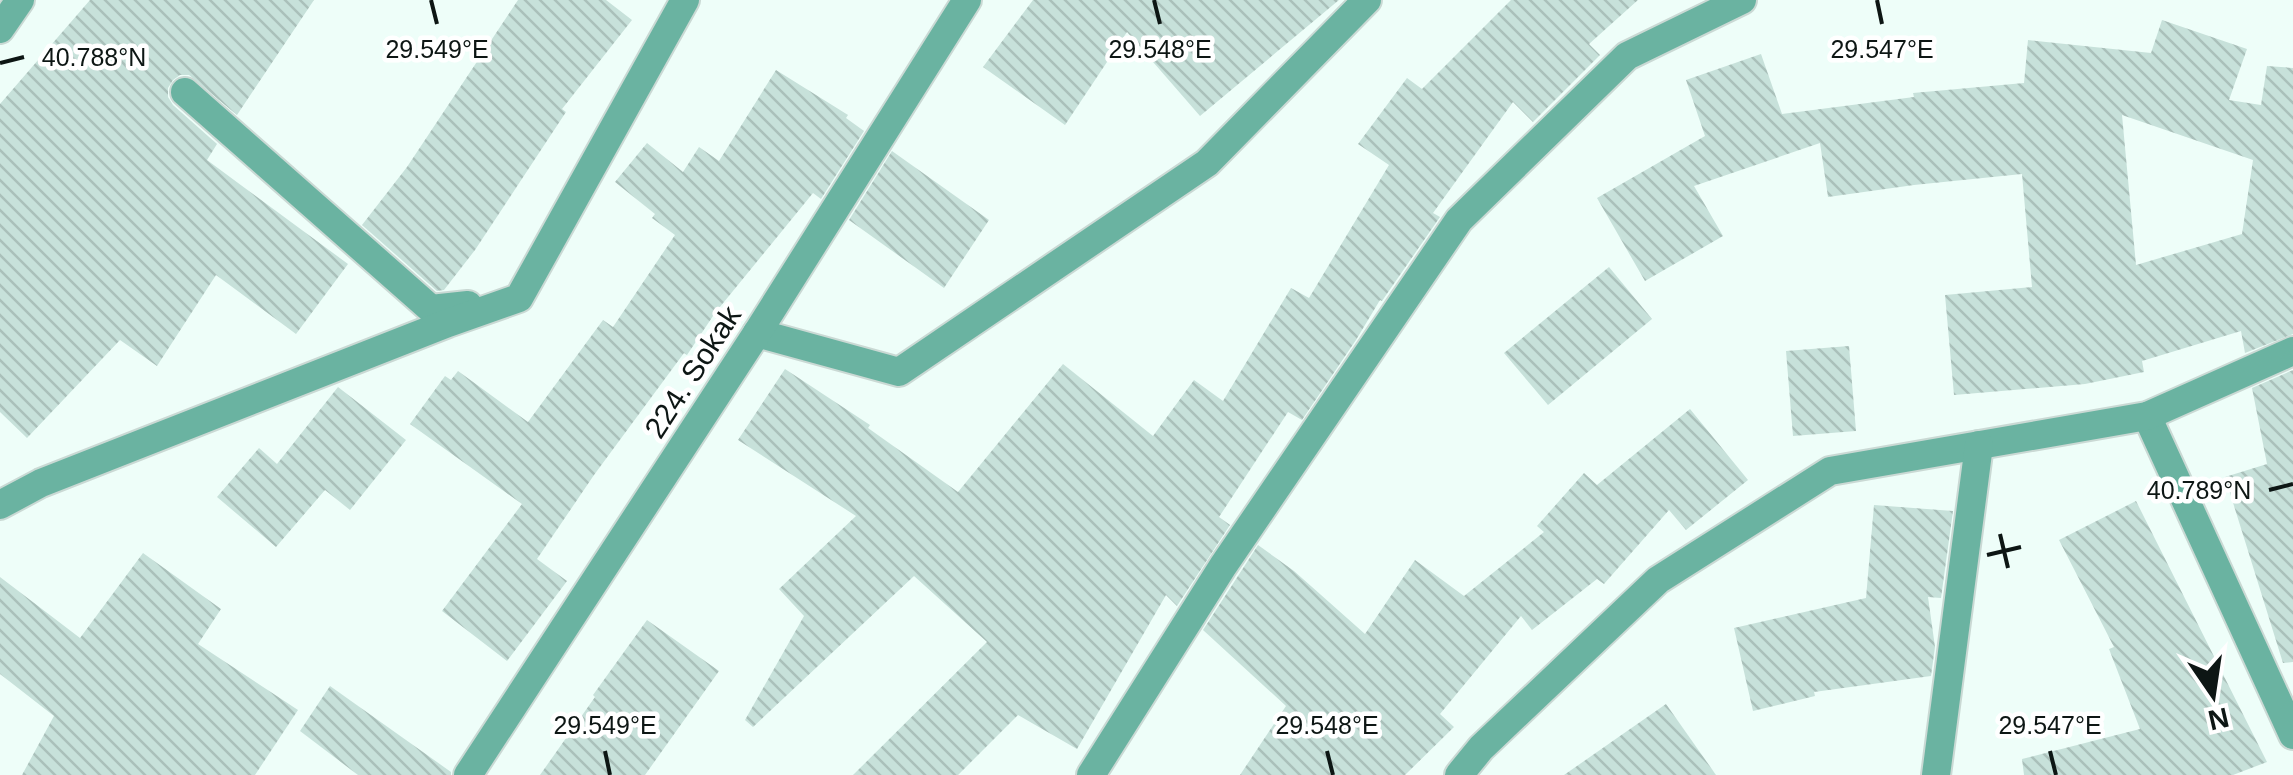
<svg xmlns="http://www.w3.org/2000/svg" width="2293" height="775" viewBox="0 0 2293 775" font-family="Arial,sans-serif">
<defs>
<pattern id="building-back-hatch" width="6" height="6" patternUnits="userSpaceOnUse" patternTransform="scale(2.5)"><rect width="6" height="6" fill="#c7e1da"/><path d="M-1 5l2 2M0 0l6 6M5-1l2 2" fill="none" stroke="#aac0ba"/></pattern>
</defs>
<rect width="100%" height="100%" fill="#eefef9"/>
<g fill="url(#building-back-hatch)" fill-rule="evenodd">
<polygon points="90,0 314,0 237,115 189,75 180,75 173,80 168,88 168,97 173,105 217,144 207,160 348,264 296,334 216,275 157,366 120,340 27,438 0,412 0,104"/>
<polygon points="518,0 606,0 632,20 562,109 566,112 475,250 444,290 437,291 362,225 407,167"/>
<polygon points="1033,0 1339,0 1200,116 1127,32 1065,125 983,67"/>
<polygon points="1511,0 1638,0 1589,44 1600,55 1533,122 1513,102 1433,213 1440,217 1382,301 1380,300 1356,340 1302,420 1288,412 1219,517 1230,525 1177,606 1166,595 1077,749 1018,715 958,775 853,775 987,642 914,576 753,727 745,720 804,616 779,589 856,516 738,440 785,369 870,425 868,428 958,492 1063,364 1153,436 1194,380 1223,401 1291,288 1309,298 1389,165 1358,144 1407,78 1422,89"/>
<path d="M2162 20 2247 49 2229 100 2261 105 2267 66 2293 68V334L2245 353 2241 331 2142 361 2144 372 2085 384 1954 395 1945 295 2032 287 2022 174 1914 185 1828 197 1820 143 1694 186 1723 236 1645 281 1597 198 1705 136 1686 80 1761 54 1782 114 1914 97 1913 93 2024 83 2028 40 2151 53ZM2122 115 2253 160 2242 234 2136 265Z"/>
<polygon points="776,70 848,115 846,118 864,131 821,199 813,193 715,313 687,355 684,353 594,475 537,559 567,581 507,661 442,611 522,504 410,424 445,376 451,380 458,371 528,422 603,320 613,327 675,235 652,218 655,214 615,182 647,143 683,172 699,147 719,161"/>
<polygon points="892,151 989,220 944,288 849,220"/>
<polygon points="1609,267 1652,319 1548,405 1504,353"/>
<polygon points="1849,346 1856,431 1793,436 1786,351"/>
<polygon points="2293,370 2293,662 2283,663 2225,477 2267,464 2252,388"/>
<polygon points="338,387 406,440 350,510 325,490 276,547 217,497 259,448 277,464"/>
<polygon points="1690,409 1748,480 1686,530 1669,510 1604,584 1597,579 1532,630 1521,616 1440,714 1454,727 1405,775 1240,775 1286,706 1203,630 1258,545 1294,571 1365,634 1415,560 1464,596 1544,532 1537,526 1584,473 1597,485"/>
<polygon points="2136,501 2267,762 2233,775 2024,775 2022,759 2140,729 2109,649 2114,647 2059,540"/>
<polygon points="1874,505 1953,511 1941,598 1928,597 1935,647 1931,676 1814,692 1815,696 1753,711 1734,628 1866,598"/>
<polygon points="143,553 221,609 198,644 298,710 255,775 22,775 54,716 0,674 0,577 80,638"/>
<polygon points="647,620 719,671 645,775 540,775 595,697 593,695"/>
<polygon points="330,686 451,772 451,775 358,775 300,731"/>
<polygon points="1666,704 1716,775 1564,775"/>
</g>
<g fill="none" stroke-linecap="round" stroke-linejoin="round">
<defs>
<g id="minor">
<polyline points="0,29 20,0"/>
<polyline points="185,92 431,309 468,305"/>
<polyline points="757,333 899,372 1207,163 1367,0"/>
<polyline points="2147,416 2293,735"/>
<polyline points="0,505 41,483 448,323 519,298 685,0"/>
<polyline points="468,775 757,333 967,0"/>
<polyline points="1091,775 1223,566 1459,220 1627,56 1742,0"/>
<polyline points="1459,775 1481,748 1658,580 1830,471 2147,416 2293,351"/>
<polyline points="1936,775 1979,445"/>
</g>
</defs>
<use href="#minor" stroke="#cad9d4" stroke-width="32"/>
<use href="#minor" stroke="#6ab3a1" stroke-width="28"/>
</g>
<path fill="none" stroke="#0d1614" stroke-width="4" d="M431 0 437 24M1154 0 1160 24M1877 0 1882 24M0 63 24 57M2269 490 2293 484M2000 534 2008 568M1987 555 2021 547M605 751 610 775M1327 751 1333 775M2050 751 2056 775"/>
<g text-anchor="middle" stroke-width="9" stroke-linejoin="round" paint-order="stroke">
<g font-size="30" fill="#0d1614" stroke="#fff">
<text transform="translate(693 372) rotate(-57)" y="10">224. Sokak</text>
</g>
</g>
<g font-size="25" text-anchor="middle" fill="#0d1614" stroke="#fff" stroke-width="9" stroke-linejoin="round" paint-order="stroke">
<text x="437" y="58">29.549°E</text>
<text x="1160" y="58">29.548°E</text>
<text x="1882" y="58">29.547°E</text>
<text x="94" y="66">40.788°N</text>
<text x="2199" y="499">40.789°N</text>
<text x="605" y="734">29.549°E</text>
<text x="1327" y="734">29.548°E</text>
<text x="2050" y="734">29.547°E</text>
</g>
<g transform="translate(2213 695) rotate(167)" stroke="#ffffff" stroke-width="8" paint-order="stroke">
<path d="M0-8L18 38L0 25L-18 38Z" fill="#0d1614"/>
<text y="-15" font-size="28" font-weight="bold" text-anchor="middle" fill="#0d1614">N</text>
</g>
</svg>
